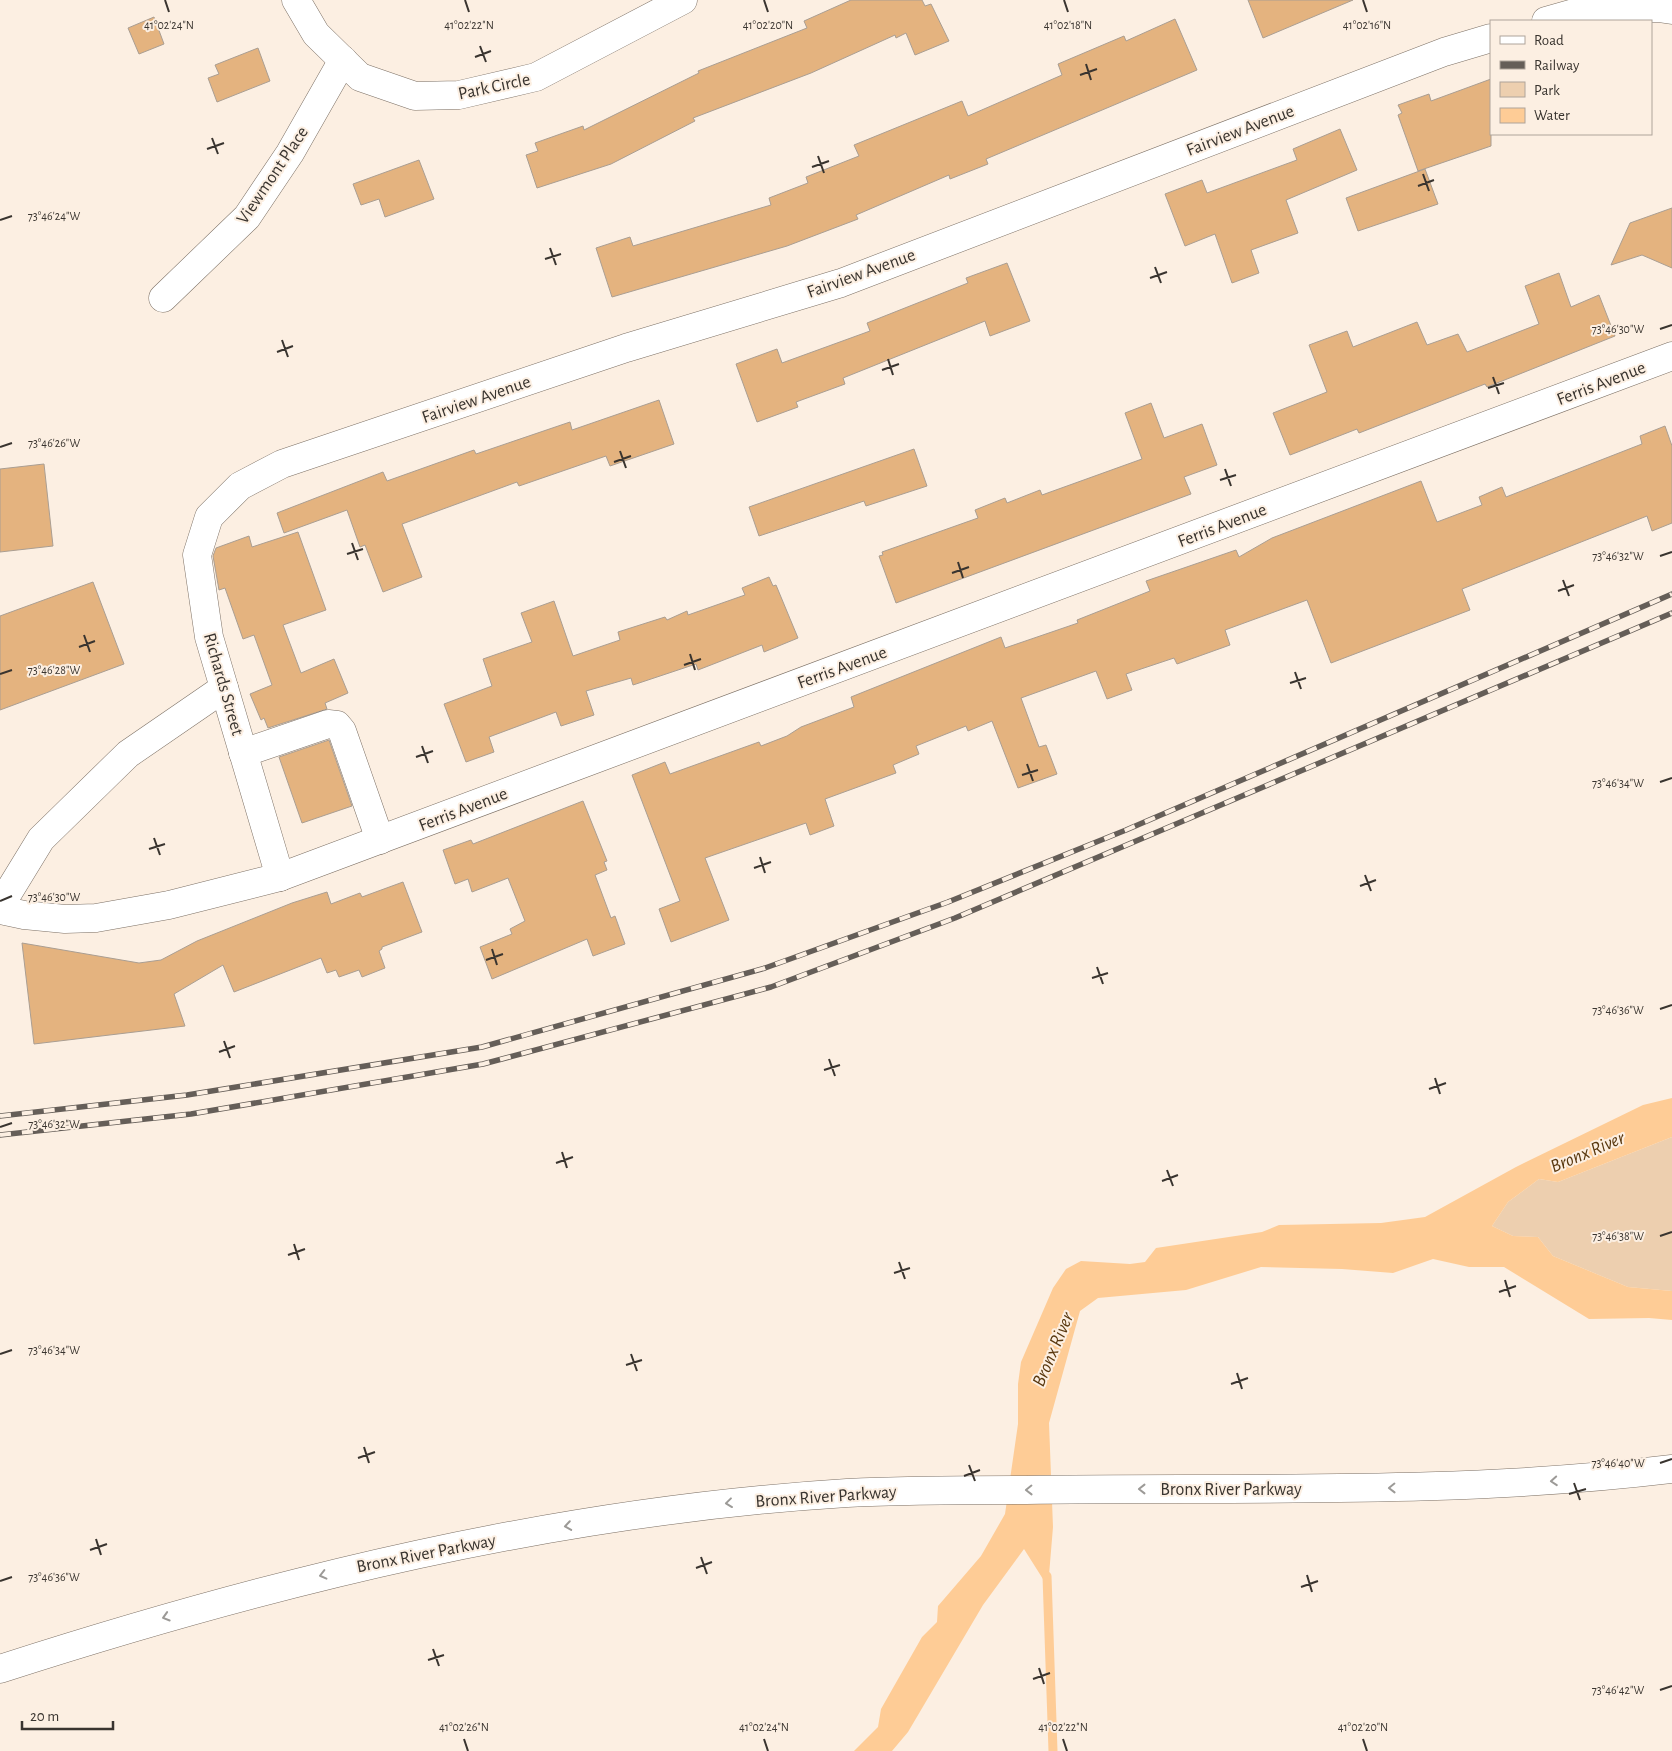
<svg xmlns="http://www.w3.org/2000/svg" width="1672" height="1751" viewBox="0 0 1672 1751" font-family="'Alegreya Sans',sans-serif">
<rect width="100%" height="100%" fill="#fcefe2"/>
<polygon fill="#edcfaf" points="1672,1137 1672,1291 1628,1287 1553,1256 1538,1237 1513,1236 1492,1226 1508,1202 1539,1179 1558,1182"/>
<polygon fill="#fecc96" points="1672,1098 1672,1137 1558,1182 1539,1179 1508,1202 1492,1226 1513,1236 1538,1237 1553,1256 1628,1287 1672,1291 1672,1320 1649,1318 1589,1319 1504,1267 1469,1267 1433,1259 1393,1273 1342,1269 1261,1267 1186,1290 1098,1298 1080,1311 1049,1423 1053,1527 1048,1587 1024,1549 983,1605 908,1732 892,1751 854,1751 878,1727 881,1709 922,1637 937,1622 938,1606 981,1556 1005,1514 1018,1424 1018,1384 1021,1362 1053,1288 1066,1269 1081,1261 1130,1264 1145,1262 1156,1248 1262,1232 1279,1225 1381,1223 1425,1217 1516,1167 1643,1105"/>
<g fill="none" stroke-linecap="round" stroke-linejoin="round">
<polyline stroke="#fecc96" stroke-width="9" points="1047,1576 1053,1751"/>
</g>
<g fill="#e4b37f" stroke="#aa9e92">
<polygon points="851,0 922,0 925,6 931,4 949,41 915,55 906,33 896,38 895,35 811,73 693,118 695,121 611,164 537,188 526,155 538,151 535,143 583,126 584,130 699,73 698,71 807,28 804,21"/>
<polygon points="1248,0 1353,0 1263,38"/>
<polygon points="154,17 164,44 139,54 128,28"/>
<polygon points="1175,19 1197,70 986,159 988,164 950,179 949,175 856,215 858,219 787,246 612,297 596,248 630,237 633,246 771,205 769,198 808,183 806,177 859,156 854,145 962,101 968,116 1062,75 1058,64 1124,36 1126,41"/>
<polygon points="258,48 270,81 217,102 208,78 219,74 215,65"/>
<polygon points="1491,79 1491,146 1418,171 1398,115 1402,113 1398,105 1429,94 1431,101"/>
<polygon points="1340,129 1357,170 1286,200 1298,233 1251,250 1259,273 1232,283 1215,234 1185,246 1165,194 1202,180 1207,193 1297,160 1293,149"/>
<polygon points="419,160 434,199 385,217 379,199 361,205 353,184"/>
<polygon points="1425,169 1438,204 1358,231 1346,198"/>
<polygon points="1672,208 1672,268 1642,255 1611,265 1630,223"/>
<polygon points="1007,263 1030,321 990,336 985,321 843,378 845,384 796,402 798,407 757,422 736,364 777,349 782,363 870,331 867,323 968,283 966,278"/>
<polygon points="1559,273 1571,307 1599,295 1615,336 1487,387 1485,384 1359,433 1357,429 1290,455 1273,413 1327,392 1309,345 1347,331 1353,347 1417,322 1427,345 1458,334 1467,352 1539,324 1525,286"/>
<polygon points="659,400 674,444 610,466 606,456 519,486 517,482 402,524 422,577 383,592 365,545 360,547 347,510 284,533 277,513 383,472 387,481 474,450 476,454 570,422 572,430"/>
<polygon points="1151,403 1164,438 1202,424 1217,465 1184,477 1191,494 896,603 879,556 883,555 882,552 978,518 975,510 1005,498 1007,503 1040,490 1042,495 1142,459 1125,413"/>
<polygon points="1665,426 1672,446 1672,523 1652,531 1647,516 1462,589 1470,610 1331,663 1307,600 1225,630 1230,645 1177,664 1174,658 1126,674 1132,690 1107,699 1096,671 1021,698 1039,747 1046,745 1057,774 1018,788 992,721 968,731 966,726 916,746 919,754 893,765 896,773 825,799 834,826 810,835 806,823 705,858 729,920 671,942 659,909 680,901 632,775 665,762 670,774 759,742 761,746 787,736 801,727 854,707 851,697 1001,637 1005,648 1078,623 1077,620 1150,591 1146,581 1236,550 1239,557 1272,538 1421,481 1437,522 1482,505 1479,497 1502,487 1506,497 1642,444 1640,436"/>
<polygon points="914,449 927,486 866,506 864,501 759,536 749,507"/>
<polygon points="44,464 53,546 0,552 0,469"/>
<polygon points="298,532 326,610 283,625 301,673 334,659 348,693 325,703 327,709 268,728 264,718 261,720 250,694 272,685 254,635 243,639 225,588 219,590 213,556 216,548 249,536 252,547"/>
<polygon points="769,577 773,586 776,585 798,638 764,652 762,645 698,670 696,664 633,685 631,678 586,691 594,715 561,726 556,712 489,737 494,752 466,762 444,704 492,686 483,659 532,642 521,613 554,601 573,656 620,640 618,632 665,617 667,620 687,611 688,615 745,595 742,588"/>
<polygon points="93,582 124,664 0,710 0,616"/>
<polygon points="329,740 352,806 302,823 279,757"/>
<polygon points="583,801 607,861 604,862 607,870 595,875 611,918 615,916 625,944 593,956 587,939 492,979 480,947 512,934 510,929 525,921 508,878 472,892 468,879 455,884 443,850 471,840 473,844"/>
<polygon points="403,882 422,932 382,947 382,949 379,951 385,968 362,977 359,970 339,977 336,970 327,973 321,958 234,992 223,965 174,994 185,1026 34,1044 22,943 139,963 161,960 197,941 292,903 327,892 331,904 360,893 362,897"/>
</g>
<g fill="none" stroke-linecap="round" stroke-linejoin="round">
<defs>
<g id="minor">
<polyline points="296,0 316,34 360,77 415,96 459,95 536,77 683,0"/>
<polyline points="1546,21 1581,11 1658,8 1672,10"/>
<polyline points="163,298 247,217 290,153 343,60"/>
<polyline points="243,753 328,724 337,725 342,731 380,840"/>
<polyline points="280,877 209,637 197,555 209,517 240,486 282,464 626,348 841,283 1444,52 1491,38"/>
<polyline points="0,906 41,839 128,754 224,688"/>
<polyline points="0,910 24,915 65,919 96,918 169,905 280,877 1672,356"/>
</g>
<path id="highway" d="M0 1669C276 1580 557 1511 847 1493 907 1490 967 1490 1026 1490 1242 1487 1457 1495 1672 1469"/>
</defs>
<use href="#minor" stroke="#7c7065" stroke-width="29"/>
<use href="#highway" stroke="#7c7065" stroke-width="29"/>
<use href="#minor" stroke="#fff" stroke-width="28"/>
<use href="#highway" stroke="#fff" stroke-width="28"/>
<defs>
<g id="rail">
<polyline points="0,1116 187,1095 482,1047 765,968 948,902 1126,830 1672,594"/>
<polyline points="0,1135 191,1114 483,1064 771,987 955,918 1672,613"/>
</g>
</defs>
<use href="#rail" stroke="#655e58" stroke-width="5.5"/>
<use href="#rail" stroke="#fcefe2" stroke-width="4" stroke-dasharray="11" stroke-linecap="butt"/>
</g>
<defs><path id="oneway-chevron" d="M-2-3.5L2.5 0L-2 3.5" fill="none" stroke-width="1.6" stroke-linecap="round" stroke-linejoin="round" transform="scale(1.25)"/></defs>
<g stroke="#9c9a97">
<use href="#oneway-chevron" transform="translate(1554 1481) rotate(176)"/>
<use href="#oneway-chevron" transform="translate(1392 1488) rotate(179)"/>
<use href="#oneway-chevron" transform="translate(1142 1489) rotate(-180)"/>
<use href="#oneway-chevron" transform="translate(1029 1490) rotate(179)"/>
<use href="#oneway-chevron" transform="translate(729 1503) rotate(173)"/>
<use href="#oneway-chevron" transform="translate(568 1526) rotate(171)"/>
<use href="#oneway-chevron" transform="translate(323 1575) rotate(166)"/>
<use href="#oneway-chevron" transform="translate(166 1617) rotate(163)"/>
</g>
<path fill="none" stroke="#39342f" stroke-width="2" d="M165 0 169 12M465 0 469 12M764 0 768 12M1064 0 1068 12M1363 0 1367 12M480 46 486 62M475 57 491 51M1086 64 1091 80M1080 75 1097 69M212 138 218 154M207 149 224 143M818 156 824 173M812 167 829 161M1423 174 1429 191M1418 186 1434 180M0 220 12 216M550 248 556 265M545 259 561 254M1155 267 1161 283M1150 278 1167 272M1660 329 1672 325M282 340 288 357M277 352 293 346M888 359 893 375M882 370 899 364M1493 377 1499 394M1488 388 1504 383M0 447 12 443M620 451 626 468M614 462 631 456M1225 469 1231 486M1220 480 1236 475M352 543 358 560M347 554 363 549M1660 556 1672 552M958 562 963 578M952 573 969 567M1563 580 1569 596M1558 591 1574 585M84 635 90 652M79 647 95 641M690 654 695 670M684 665 701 659M1295 672 1301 689M0 674 12 670M1290 683 1306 678M422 746 428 763M416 757 433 751M1027 764 1033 781M1022 775 1038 770M1660 782 1672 778M154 838 160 855M149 849 165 844M760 857 765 873M754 868 771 862M1365 875 1371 891M1360 886 1376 880M0 901 12 896M492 949 497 965M486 960 503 954M1097 967 1103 984M1092 978 1108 973M1660 1009 1672 1005M224 1041 230 1058M219 1052 235 1046M829 1059 835 1076M824 1070 840 1065M1435 1078 1440 1094M1429 1089 1446 1083M0 1127 12 1123M562 1152 567 1168M556 1163 573 1157M1167 1170 1173 1186M1162 1181 1178 1175M1660 1236 1672 1232M294 1244 299 1260M288 1255 305 1249M899 1262 905 1279M894 1273 910 1268M1505 1280 1510 1297M1499 1292 1516 1286M0 1354 12 1350M631 1354 637 1371M626 1365 642 1360M1237 1373 1242 1389M1231 1384 1248 1378M364 1447 369 1463M358 1458 375 1452M1660 1463 1672 1459M969 1465 975 1481M964 1476 980 1470M1574 1483 1580 1500M1569 1494 1586 1489M96 1539 101 1555M90 1550 107 1544M701 1557 707 1574M696 1568 712 1562M1307 1575 1312 1592M0 1581 12 1577M1301 1587 1318 1581M433 1649 439 1666M428 1660 444 1655M1039 1668 1044 1684M1033 1679 1050 1673M1660 1690 1672 1686M464 1739 468 1751M764 1739 768 1751M1063 1739 1067 1751M1363 1739 1367 1751"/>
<g text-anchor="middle" stroke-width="4" stroke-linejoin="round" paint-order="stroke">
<g font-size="18" fill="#39342f" stroke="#fcefe2">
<text transform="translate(494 86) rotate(-12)" y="6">Park Circle</text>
<text transform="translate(1240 130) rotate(-21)" y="6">Fairview Avenue</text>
<text transform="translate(272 175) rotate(-56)" y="6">Viewmont Place</text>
<text transform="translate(861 273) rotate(-20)" y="6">Fairview Avenue</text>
<text transform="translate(1601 383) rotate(-21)" y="6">Ferris Avenue</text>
<text transform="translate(476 399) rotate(-19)" y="6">Fairview Avenue</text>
<text transform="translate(1222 525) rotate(-21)" y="6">Ferris Avenue</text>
<text transform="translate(842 667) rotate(-20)" y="6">Ferris Avenue</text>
<text transform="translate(224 684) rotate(74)" y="6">Richards Street</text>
<text transform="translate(463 809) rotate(-21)" y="6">Ferris Avenue</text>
<text x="1231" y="1495">Bronx River Parkway</text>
<text transform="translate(826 1496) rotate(-4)" y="6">Bronx River Parkway</text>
<text transform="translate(426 1553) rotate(-11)" y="6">Bronx River Parkway</text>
</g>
<g font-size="19" font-style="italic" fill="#59380f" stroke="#fcefe2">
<text transform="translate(1587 1151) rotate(-23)" y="7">Bronx River</text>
<text transform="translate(1052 1349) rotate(-67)" y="7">Bronx River</text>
</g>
</g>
<g font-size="12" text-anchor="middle" fill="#39342f" stroke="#fcefe2" stroke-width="4" stroke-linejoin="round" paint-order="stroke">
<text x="169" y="29">41°02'24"N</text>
<text x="469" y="29">41°02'22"N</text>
<text x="768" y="29">41°02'20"N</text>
<text x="1068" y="29">41°02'18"N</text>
<text x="1367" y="29">41°02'16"N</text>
<text x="54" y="220">73°46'24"W</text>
<text x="1618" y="333">73°46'30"W</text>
<text x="54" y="447">73°46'26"W</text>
<text x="1618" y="560">73°46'32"W</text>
<text x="54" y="674">73°46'28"W</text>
<text x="1618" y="787">73°46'34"W</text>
<text x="54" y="901">73°46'30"W</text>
<text x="1618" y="1014">73°46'36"W</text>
<text x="54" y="1128">73°46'32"W</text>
<text x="1618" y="1240">73°46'38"W</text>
<text x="54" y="1354">73°46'34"W</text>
<text x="1618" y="1467">73°46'40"W</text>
<text x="54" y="1581">73°46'36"W</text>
<text x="1618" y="1694">73°46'42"W</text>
<text x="464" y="1731">41°02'26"N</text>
<text x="764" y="1731">41°02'24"N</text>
<text x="1063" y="1731">41°02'22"N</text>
<text x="1363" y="1731">41°02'20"N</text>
</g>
<rect x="1490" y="20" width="162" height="115" fill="#fcefe2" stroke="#aea49a"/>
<rect x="1500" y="36" width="25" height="8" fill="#ffffff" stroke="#aea49a"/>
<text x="1534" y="45" font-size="15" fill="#39342f">Road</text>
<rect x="1500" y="61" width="25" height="8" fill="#655e58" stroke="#aea49a"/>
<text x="1534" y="70" font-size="15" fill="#39342f">Railway</text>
<rect x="1500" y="82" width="25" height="15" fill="#edcfaf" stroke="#aea49a"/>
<text x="1534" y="95" font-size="15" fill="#39342f">Park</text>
<rect x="1500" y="108" width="25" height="15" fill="#fecc96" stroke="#aea49a"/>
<text x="1534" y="120" font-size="15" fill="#39342f">Water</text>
<path d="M22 1721v8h91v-8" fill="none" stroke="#39342f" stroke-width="2.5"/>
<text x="30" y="1721" font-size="15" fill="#39342f" stroke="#fcefe2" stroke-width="4" paint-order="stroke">20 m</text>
</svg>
